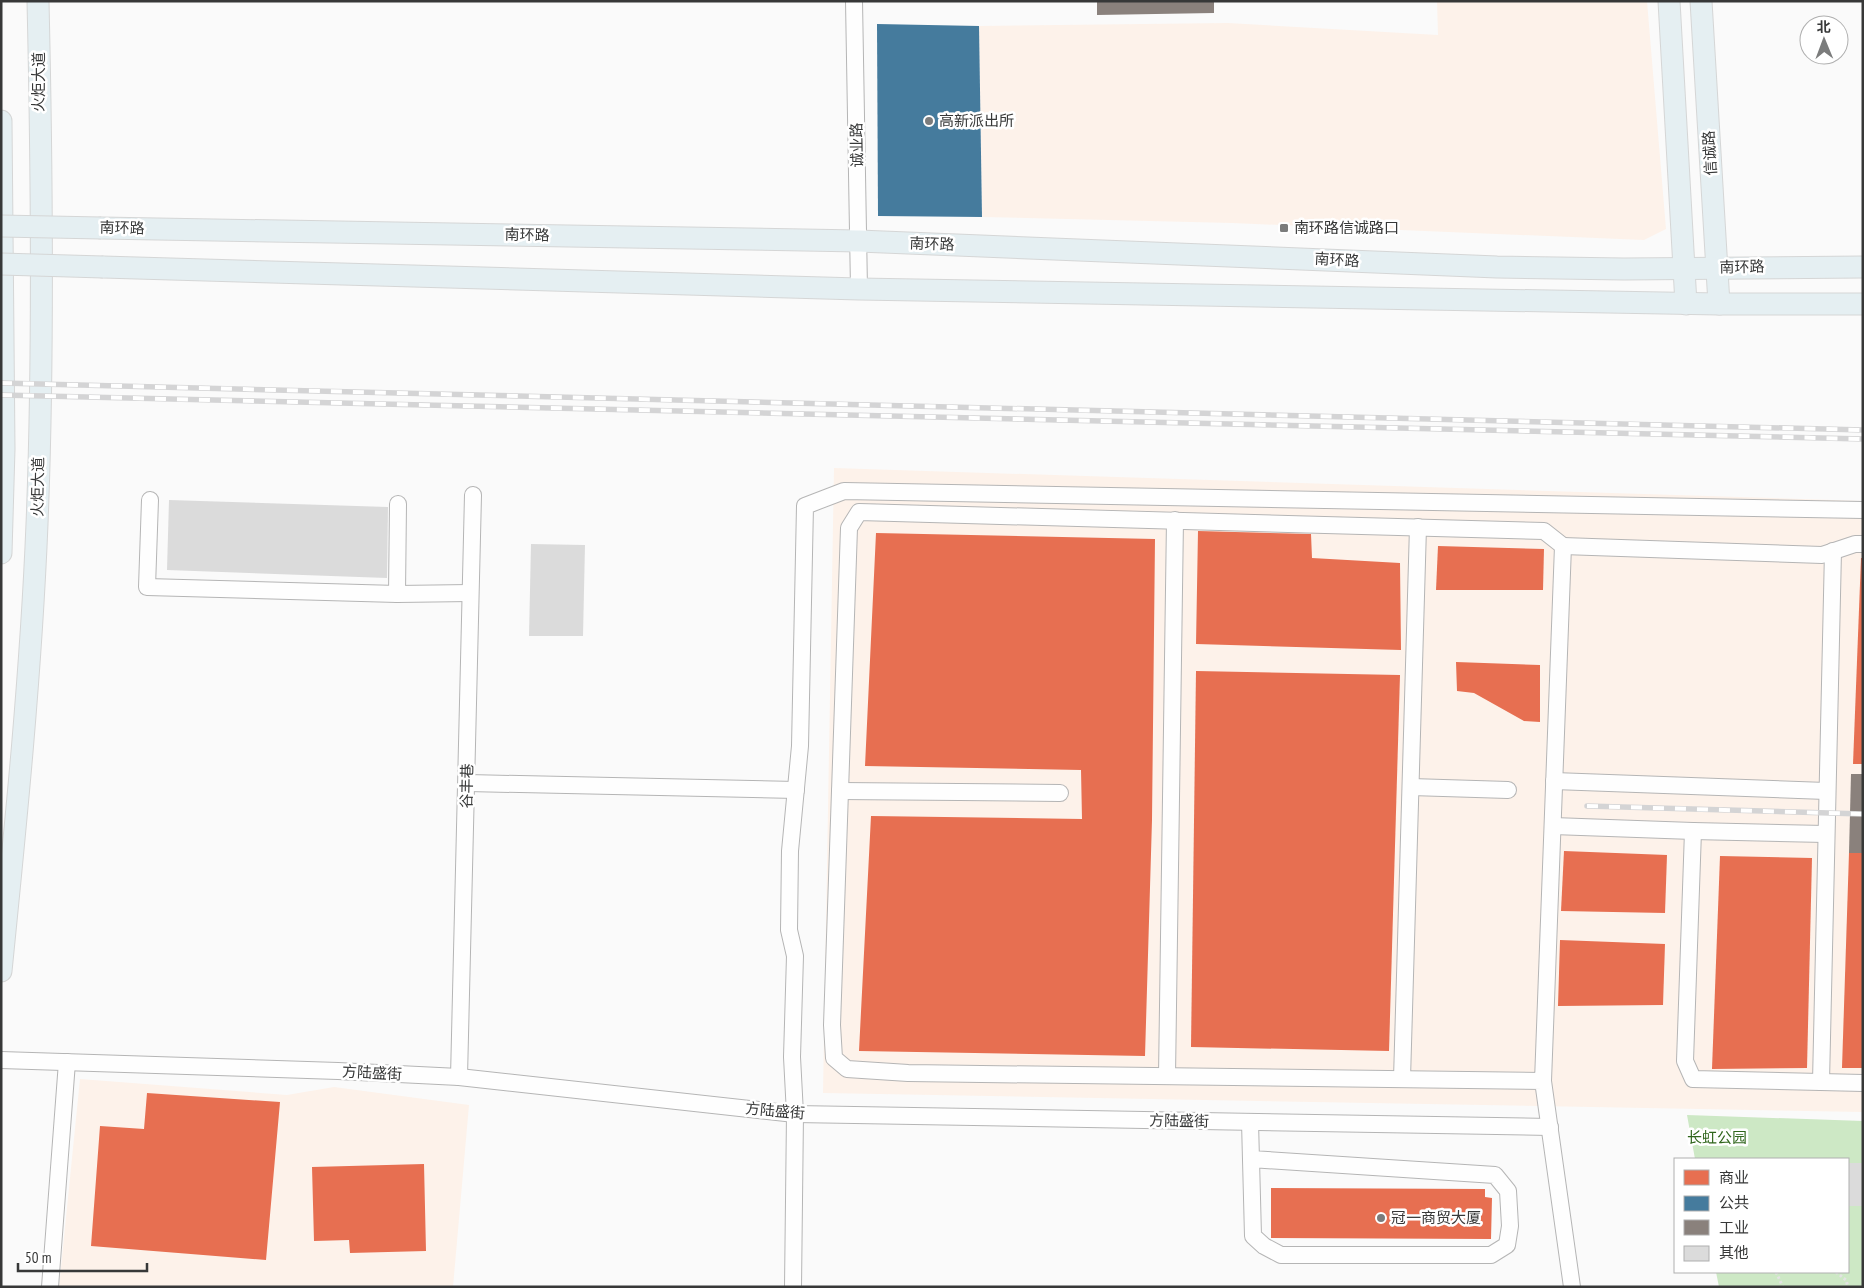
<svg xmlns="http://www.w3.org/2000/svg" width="1864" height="1288" viewBox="0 0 1864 1288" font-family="'PT Sans Narrow','Noto Sans SC',sans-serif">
<rect width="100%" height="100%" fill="#fafafa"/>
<g fill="#fdf2ea">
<polygon points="1437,1 1647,1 1666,229 1644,240 1232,223 982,217 979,26 1228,23 1438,35"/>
<polygon points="834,468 1863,501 1863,1112 823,1093"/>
<polygon points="80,1079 287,1095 334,1087 469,1105 453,1287 59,1287"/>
</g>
<polygon fill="#cde8c5" points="1687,1115 1863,1121 1863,1287 1719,1287 1716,1272 1848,1272 1848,1159 1695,1159"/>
<g fill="#e76f51">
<polygon points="1198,531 1311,534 1312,558 1400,563 1401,650 1196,644"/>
<polygon points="876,533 1155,539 1152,820 1145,1056 859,1051 871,816 1082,819 1081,770 865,766"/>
<polygon points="1438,546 1544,549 1543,590 1436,590"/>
<polygon points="1861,558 1863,558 1863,764 1853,764"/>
<polygon points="1456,662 1540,665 1540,722 1524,721 1474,693 1457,691"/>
<polygon points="1196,671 1400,675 1389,1051 1191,1047"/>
<polygon points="1564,851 1667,855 1665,913 1561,911"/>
<polygon points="1849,853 1863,853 1863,1068 1842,1068"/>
<polygon points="1720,856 1812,858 1807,1068 1712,1069"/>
<polygon points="1560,940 1665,944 1663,1005 1558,1006"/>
<polygon points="147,1093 280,1102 266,1260 91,1246 100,1126 144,1129"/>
<polygon points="424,1164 426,1251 350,1253 349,1240 314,1241 312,1167"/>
<polygon points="1271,1188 1485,1189 1485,1197 1492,1198 1491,1239 1271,1238"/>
</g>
<polygon fill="#457b9d" points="877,24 979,26 982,217 878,216"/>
<g fill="#8a817c">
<polygon points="1097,1 1214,1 1214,13 1097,15"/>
<polygon points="1851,774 1863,774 1863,853 1849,853"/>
</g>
<g fill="#dbdbdb">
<polygon points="169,500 388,507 387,578 167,570"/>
<polygon points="531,544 585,545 583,636 529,636"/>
<rect x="1848" y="1163" width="15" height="43"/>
</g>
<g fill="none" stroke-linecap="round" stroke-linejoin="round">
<defs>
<g id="minor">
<polyline points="854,1 859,289"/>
<polyline points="150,500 147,587 397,594 470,593"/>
<polyline points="1563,546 1822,555 1855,544 1863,544"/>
<polyline points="397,594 398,504"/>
<polyline points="1554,781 1826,791"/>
<polyline points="468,783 796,790"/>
<polyline points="1411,787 1508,790"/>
<polyline points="840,791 1060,793"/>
<polyline points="1553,826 1693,831 1685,1061 1693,1079 1863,1083"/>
<polyline points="1693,831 1825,834"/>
<polyline points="1,1060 338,1071 459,1077 795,1114 1550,1127"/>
<polyline points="1167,1076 1175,520"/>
<polyline points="459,1077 473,495"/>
<polyline points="1402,1079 1418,527"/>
<polyline points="1543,1081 908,1073 847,1069 834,1058 832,1025 849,528 859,512 1544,531 1563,546 1543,1081 1572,1287"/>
<polyline points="1821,1082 1833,551"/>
<polyline points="1250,1122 1253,1236 1264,1246 1281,1255 1491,1255 1507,1245 1510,1226 1508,1191 1495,1175 1251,1159"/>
<polyline points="50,1287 67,1062"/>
<polyline points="793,1287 795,1114 792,1057 795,956 789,930 790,851 800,746 805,506 844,491 1863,510"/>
</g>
<g id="major">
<polyline points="1669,1 1686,304"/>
<polyline points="1701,1 1719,304"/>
<polyline points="1,121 4,449 1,553"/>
<polyline points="101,228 859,241 1497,267 1624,269 1863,267"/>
<polyline points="103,267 859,289 1719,304 1863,304"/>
<path d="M1 971C16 822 31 673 37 524 44 350 42 175 38 1"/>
</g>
</defs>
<use href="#minor" stroke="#b5b5b5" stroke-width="18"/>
<use href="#major" stroke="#d5d6d6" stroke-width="23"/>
<g stroke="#e3e3e3" stroke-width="3" stroke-dasharray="2.5 2.5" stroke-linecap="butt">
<polyline points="1776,1272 1783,1287"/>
<polyline points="1836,1272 1846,1280 1848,1287"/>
</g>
<use href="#minor" stroke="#fefefe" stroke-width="16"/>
<use href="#major" stroke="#e5eff2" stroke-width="21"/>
<defs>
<g id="rail">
<polyline points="1,383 1863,430"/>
<polyline points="1,395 1863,439"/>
<polyline points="1587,806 1863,814"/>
</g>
</defs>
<use href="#rail" stroke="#d4d4d5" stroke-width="5.5"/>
<use href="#rail" stroke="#fff" stroke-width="4" stroke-dasharray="11" stroke-linecap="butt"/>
<defs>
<g id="major-bridge">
<polyline points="1,226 101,228"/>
<polyline points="1,264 103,267"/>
</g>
</defs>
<use href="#major-bridge" stroke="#d5d6d6" stroke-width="23" stroke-linecap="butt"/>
<use href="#major-bridge" stroke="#e5eff2" stroke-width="21"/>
</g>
<g fill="#7b7c7c" stroke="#fff" stroke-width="2">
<circle cx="929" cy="121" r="5"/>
<rect x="1279" y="223" width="10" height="10" rx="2.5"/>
<circle cx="1381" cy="1218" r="5"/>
</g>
<g text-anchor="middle" stroke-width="5" stroke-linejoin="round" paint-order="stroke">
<g font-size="15" fill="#373838" stroke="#fff">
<text transform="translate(39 82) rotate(-90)" y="5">火炬大道</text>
<text transform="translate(857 145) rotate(-91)" y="5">诚业路</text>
<text transform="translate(1710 153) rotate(-93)" y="5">信诚路</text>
<text transform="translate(122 228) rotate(1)" y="5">南环路</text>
<text transform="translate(527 235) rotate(1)" y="5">南环路</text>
<text transform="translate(932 244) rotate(2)" y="5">南环路</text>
<text transform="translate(1337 260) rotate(3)" y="5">南环路</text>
<text transform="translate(1742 267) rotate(-1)" y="5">南环路</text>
<text transform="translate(38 487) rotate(-89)" y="5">火炬大道</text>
<text transform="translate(467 786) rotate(-89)" y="5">谷丰巷</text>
<text transform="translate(372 1073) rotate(3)" y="5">方陆盛街</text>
<text transform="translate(775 1111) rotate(5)" y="5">方陆盛街</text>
<text transform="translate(1179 1121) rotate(1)" y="5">方陆盛街</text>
</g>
<g font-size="15" fill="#373838" stroke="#fff" text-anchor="start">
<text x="939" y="126">高新派出所</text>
<text x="1294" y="233">南环路信诚路口</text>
<text x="1391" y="1223">冠一商贸大厦</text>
</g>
<g font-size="15" fill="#30661c" stroke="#fff">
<text x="1717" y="1143">长虹公园</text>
</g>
</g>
<rect width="1864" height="1288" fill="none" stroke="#373838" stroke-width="5"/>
<rect x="1674" y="1158" width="175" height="115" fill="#ffffff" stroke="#afafaf"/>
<rect x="1684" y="1170" width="25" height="15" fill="#e76f51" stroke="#afafaf"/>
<text x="1719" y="1183" font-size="15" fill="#373838">商业</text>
<rect x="1684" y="1196" width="25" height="15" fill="#457b9d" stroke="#afafaf"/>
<text x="1719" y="1208" font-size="15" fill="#373838">公共</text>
<rect x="1684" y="1220" width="25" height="15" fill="#8a817c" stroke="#afafaf"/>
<text x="1719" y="1233" font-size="15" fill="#373838">工业</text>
<rect x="1684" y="1246" width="25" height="15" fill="#dbdbdb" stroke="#afafaf"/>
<text x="1719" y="1258" font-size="15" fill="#373838">其他</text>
<g transform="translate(1824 40) rotate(359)"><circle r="24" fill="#ffffff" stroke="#afafaf"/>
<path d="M0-4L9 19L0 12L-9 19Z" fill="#7b7c7c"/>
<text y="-8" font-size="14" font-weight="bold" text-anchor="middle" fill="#373838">北</text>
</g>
<path d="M18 1263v8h129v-8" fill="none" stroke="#373838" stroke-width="2.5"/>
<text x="25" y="1263" font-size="15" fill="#373838" stroke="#ffffff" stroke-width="4" paint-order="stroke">50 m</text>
</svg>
